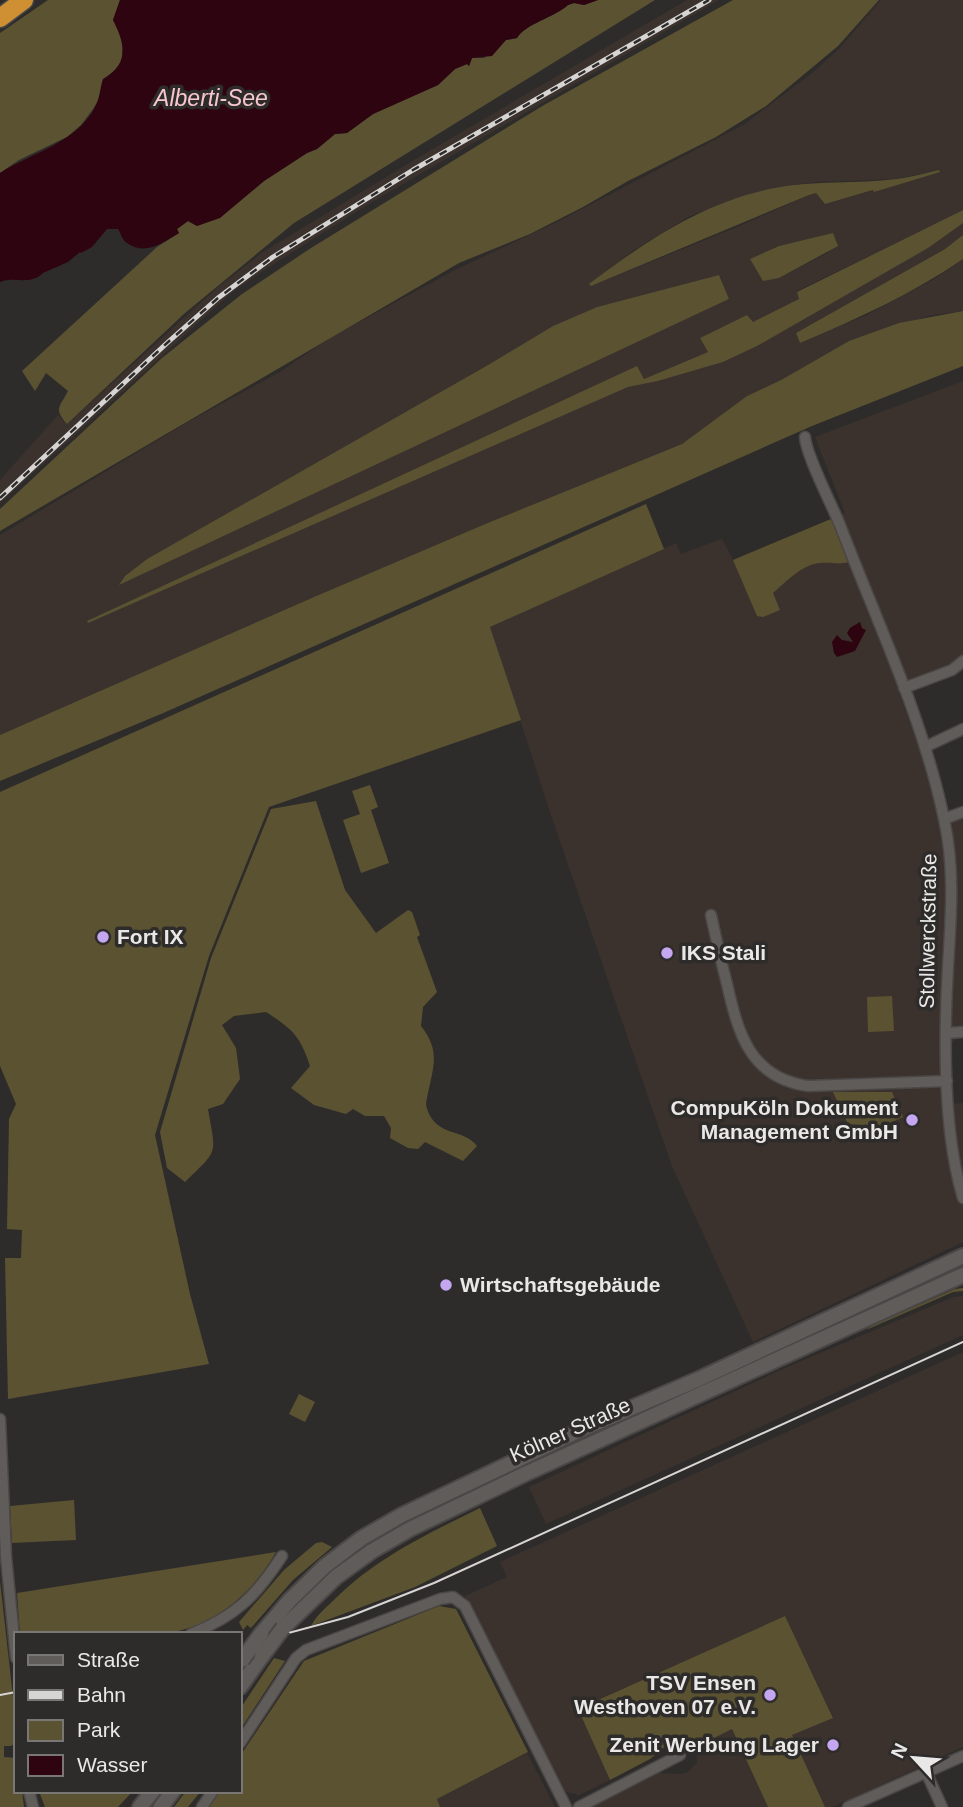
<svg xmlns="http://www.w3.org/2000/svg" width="963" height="1807" viewBox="0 0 963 1807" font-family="Arial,sans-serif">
<rect width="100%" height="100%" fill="#2e2c2a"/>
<g fill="#3b322d" fill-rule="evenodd">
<polygon points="687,0 719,0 367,205 266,269 231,293 0,503 0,480 58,415 67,424 218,287 263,252 419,157"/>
<path d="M881 0H963V210L797 291 799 299 789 305 752 323 748 315 700 338 708 352 644 379 637 367 88 622 628 387 658 381 723 362 757 346 927 248 963 223V235L945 249 796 333 800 343 867 315 934 279 963 259V311L932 315 849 341 781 380 747 396 682 444 490 522 314 597 0 735V535L188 422 280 372 330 338 453 271 555 223 743 125 812 73 839 49ZM939 170 874 192V190L825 204 816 193 809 195 742 225 591 286 590 284 634 250 688 217 731 200 772 188 816 182 896 179ZM833 234 836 245 826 254 779 278 750 259 779 246ZM719 275 729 299 120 584 125 576 147 559 488 365 553 326 597 307Z"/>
<polygon points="963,381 963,658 951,668 898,690 927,770 939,818 963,820 963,1037 957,1037 951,1044 954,1104 963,1103 963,1242 753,1342 672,1166 550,812 490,627 676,543 681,554 722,539 733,560 845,513 815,437"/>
<polygon points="963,1296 963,1335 546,1524 529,1487 785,1368 953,1297"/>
<polygon points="963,1352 963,1747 833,1807 825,1807 792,1735 833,1717 785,1616 578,1709 610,1780 579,1795 566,1792 465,1596 507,1577 500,1562"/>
<polygon points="732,1729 768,1807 592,1807 659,1773 680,1774 688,1772 697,1762 696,1747"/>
<polygon points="527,1753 555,1807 440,1807 437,1799"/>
</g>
<g fill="#5b5232">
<polygon points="48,0 120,0 113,20 123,36 122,58 120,66 103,80 99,99 93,109 81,125 67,137 19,160 0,173 0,33"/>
<path d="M598 0H655L294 223 185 313 67 424C53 408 60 407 68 391L46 373 35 391 22 371 157 247 179 233 177 229 188 221 197 226 226 212 264 181 307 153 317 149 335 134 347 133 373 114 438 85 455 69 467 64 469 66 472 58H484L506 40 517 38C525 24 555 17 568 5L574 3 584 5Z"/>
<polygon points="733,0 879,0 838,46 766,106 716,137 628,181 583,207 530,234 459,263 0,531 0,509 162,358 242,294 311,248 544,105"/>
<path d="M939 170 940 172 874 192 873 190 825 204 816 193 809 195 591 286 589 284C646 241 703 202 774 188 815 180 856 184 897 179 911 177 925 173 939 170Z"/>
<polygon points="963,210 963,223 928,248 757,346 723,362 658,381 628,387 88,623 87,621 637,366 644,379 708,352 700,338 747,315 753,322 799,299 797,292"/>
<polygon points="833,233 838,246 779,278 763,281 750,259 779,246"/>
<path d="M963 235V259C912 294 857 319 800 343L796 333 945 249Z"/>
<polygon points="719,275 729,299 119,585 125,576 147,559 488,365 553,326 597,307"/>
<polygon points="963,311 963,366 812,426 161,714 0,781 0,735 314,597 490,522 682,444 747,396 781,380 849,341 899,323"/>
<polygon points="646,504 664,549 490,627 521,720 269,807 209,956 155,1135 190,1294 209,1364 8,1399 5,1258 21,1258 22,1230 7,1229 9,1119 16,1104 0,1066 0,792"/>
<path d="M831 519 849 562C839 565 831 562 821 563 802 564 787 581 773 593L780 610 763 617 757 616 733 560Z"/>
<polygon points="370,785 378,807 371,810 389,863 361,873 343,820 360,814 352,791"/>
<path d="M316 801 345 890 376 933 408 910 412 912 420 935 417 937 437 992 423 1007 421 1026C440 1050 434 1065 428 1093 427 1099 425 1103 427 1109 437 1138 464 1128 477 1146L463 1161 425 1142 418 1149 408 1148 390 1138 391 1128 384 1116H365L353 1109 346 1114 314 1105 291 1088 310 1066C300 1035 292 1029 266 1012L234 1016 222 1025 236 1048 240 1079 223 1104 208 1109C216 1156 219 1149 185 1182L167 1168 160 1132 211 958 271 809Z"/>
<polygon points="892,996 894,1031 868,1032 867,997"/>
<polygon points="833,1092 892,1092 903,1117 855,1139"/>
<polygon points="960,1264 961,1266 805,1341 804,1339"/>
<polygon points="963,1288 963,1291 953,1292 866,1330 873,1325 955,1289"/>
<polygon points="763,1356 764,1359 583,1443 580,1437"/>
<polygon points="299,1394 315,1402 305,1422 289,1414"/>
<polygon points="74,1500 76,1540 12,1543 10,1506"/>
<path d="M480 1508 497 1546 415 1587 311 1626C317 1614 328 1606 337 1597 378 1557 429 1533 480 1508Z"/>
<polygon points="322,1542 332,1547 293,1580 251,1628 247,1625 243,1630 239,1622 284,1570 316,1543"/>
<path d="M276 1552C252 1594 212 1629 161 1634 144 1635 125 1634 107 1634 78 1634 49 1634 20 1634L17 1593Z"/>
<polygon points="0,1581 16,1724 16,1742 11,1746 4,1746 4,1757 16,1758 16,1791 22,1791 24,1807 0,1807"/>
<polygon points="439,1606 456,1609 528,1752 437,1799 440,1807 208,1807 219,1791 240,1791 240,1756 304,1661"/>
<polygon points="785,1616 833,1718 792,1735 825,1807 768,1807 732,1729 696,1747 688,1739 674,1739 650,1759 610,1780 578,1709"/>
<polygon points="274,1658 285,1661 240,1730 240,1709"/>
<polygon points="65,1791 133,1791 118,1807 45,1807 40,1794"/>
<polygon points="186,1791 201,1791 188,1807 174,1807"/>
</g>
<g fill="#2d0410">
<path d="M120 0H598L584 5 574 3 568 5C555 17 525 24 517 38L506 40 492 56 472 58 469 66 467 64 455 69 438 85 373 114 347 133 335 134 317 149 307 153 264 181 220 218 197 226 188 221 177 229 179 233C162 243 146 256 127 243 122 240 121 233 118 229H107L92 247 81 253 80 252 68 262 43 273C30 286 15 276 0 282V173C31 153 79 142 96 105 100 97 100 88 103 79 131 63 124 42 113 20Z"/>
<polygon points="860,622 862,628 866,630 855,651 837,657 834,653 832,642 837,635 842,640 853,642 847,633 850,628"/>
</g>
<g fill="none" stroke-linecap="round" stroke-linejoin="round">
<defs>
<g id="street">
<path d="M805 437C806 455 832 505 840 525 877 622 923 718 944 819 955 868 951 917 948 967 944 1036 943 1132 963 1198"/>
<polyline points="904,688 952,670 963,661"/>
<polyline points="925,747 963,729"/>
<polyline points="944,819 963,812"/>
<path d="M711 915C716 938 721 961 727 984 738 1033 750 1078 808 1086L947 1081"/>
<polyline points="947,1033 963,1032"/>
<polyline points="0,1419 6,1557 16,1658"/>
<path d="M191 1634C236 1616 256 1596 282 1556"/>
<polyline points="240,1743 296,1658 306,1650 440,1599 453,1597 465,1606 566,1807"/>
<polyline points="926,1772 942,1807"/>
<polyline points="29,1791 33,1807"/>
<polyline points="202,1807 213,1791"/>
<polyline points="579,1807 680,1755"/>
<polyline points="848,1807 963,1756"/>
</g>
<g id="secondary">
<polyline points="283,1628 336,1577 372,1551 410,1529 527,1473 963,1275"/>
<polyline points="261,1634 289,1601 325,1566 362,1538 402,1515 580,1430 699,1379 963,1256"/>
<polyline points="240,1687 262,1656"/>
<polyline points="140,1807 153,1791"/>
<polyline points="161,1807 173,1791"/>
</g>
<polyline id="highway" points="0,18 24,0"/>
</defs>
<use href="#street" stroke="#4a4746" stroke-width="13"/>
<use href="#secondary" stroke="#4a4746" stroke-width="18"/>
<use href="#highway" stroke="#4a4746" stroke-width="21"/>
<use href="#street" stroke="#5f5c5a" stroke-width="10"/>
<use href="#secondary" stroke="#5f5c5a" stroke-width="14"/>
<use href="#highway" stroke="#cf9033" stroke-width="18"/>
<g stroke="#d7d5d4" stroke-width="2">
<polyline points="240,1646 348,1617 434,1583 963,1342"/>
<polyline points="0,1695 16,1692"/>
</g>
<defs>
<polyline id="rail" points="0,498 167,343 218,298 273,257 413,170 709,0"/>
</defs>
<use href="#rail" stroke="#d7d5d4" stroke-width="5"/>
<use href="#rail" stroke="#2e2c2a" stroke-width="2.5" stroke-dasharray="8" stroke-linecap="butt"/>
<defs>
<g id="secondary-bridge">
<polyline points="262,1656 283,1628"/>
<polyline points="242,1660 261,1634"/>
</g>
</defs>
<use href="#secondary-bridge" stroke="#4a4746" stroke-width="18" stroke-linecap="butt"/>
<use href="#secondary-bridge" stroke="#5f5c5a" stroke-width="14"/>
</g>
<g fill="#c5a6f0" stroke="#2e2c2a" stroke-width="2.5">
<circle cx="103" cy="937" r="7"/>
<circle cx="667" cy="953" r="7"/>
<circle cx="912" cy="1120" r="7"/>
<circle cx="446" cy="1285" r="7"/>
<circle cx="770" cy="1695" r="7"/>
<circle cx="833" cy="1745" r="7"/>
</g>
<g text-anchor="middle" stroke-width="7" stroke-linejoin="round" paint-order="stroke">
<g font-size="21" fill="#eae8e7" stroke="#2e2c2a">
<text transform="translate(928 931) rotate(-89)" y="7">Stollwerckstraße</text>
<text transform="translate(570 1430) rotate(-24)" y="7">Kölner Straße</text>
</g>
<g font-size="21" font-weight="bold" fill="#eae8e7" stroke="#2e2c2a" text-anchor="start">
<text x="117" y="944">Fort IX</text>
<text x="681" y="960">IKS Stali</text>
<text x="898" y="1115" text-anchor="end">CompuKöln Dokument<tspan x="898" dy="24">Management GmbH</tspan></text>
<text x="460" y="1292">Wirtschaftsgebäude</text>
<text x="756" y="1690" text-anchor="end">TSV Ensen<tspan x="756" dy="24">Westhoven 07 e.V.</tspan></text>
<text x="819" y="1752" text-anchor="end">Zenit Werbung Lager</text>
</g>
<g font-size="23" font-style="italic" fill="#f8c6ce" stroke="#2e2c2a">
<text x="211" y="106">Alberti-See</text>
</g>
</g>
<rect x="14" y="1632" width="228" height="161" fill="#2e2c2a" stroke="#797776" stroke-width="2"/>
<rect x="28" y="1655" width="35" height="10" fill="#5f5c5a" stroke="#797776" stroke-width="2"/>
<text x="77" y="1667" font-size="21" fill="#eae8e7">Straße</text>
<rect x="28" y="1690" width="35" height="10" fill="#d7d5d4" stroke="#797776" stroke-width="2"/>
<text x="77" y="1702" font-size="21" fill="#eae8e7">Bahn</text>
<rect x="28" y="1720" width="35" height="21" fill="#5b5232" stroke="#797776" stroke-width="2"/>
<text x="77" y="1737" font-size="21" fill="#eae8e7">Park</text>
<rect x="28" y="1755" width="35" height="21" fill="#2d0410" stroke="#797776" stroke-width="2"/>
<text x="77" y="1772" font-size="21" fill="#eae8e7">Wasser</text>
<g transform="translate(914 1758) rotate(296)" stroke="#2e2c2a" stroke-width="5" paint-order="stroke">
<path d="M0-5L12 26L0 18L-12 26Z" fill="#eae8e7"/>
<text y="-10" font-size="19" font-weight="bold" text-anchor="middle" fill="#eae8e7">N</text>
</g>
</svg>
